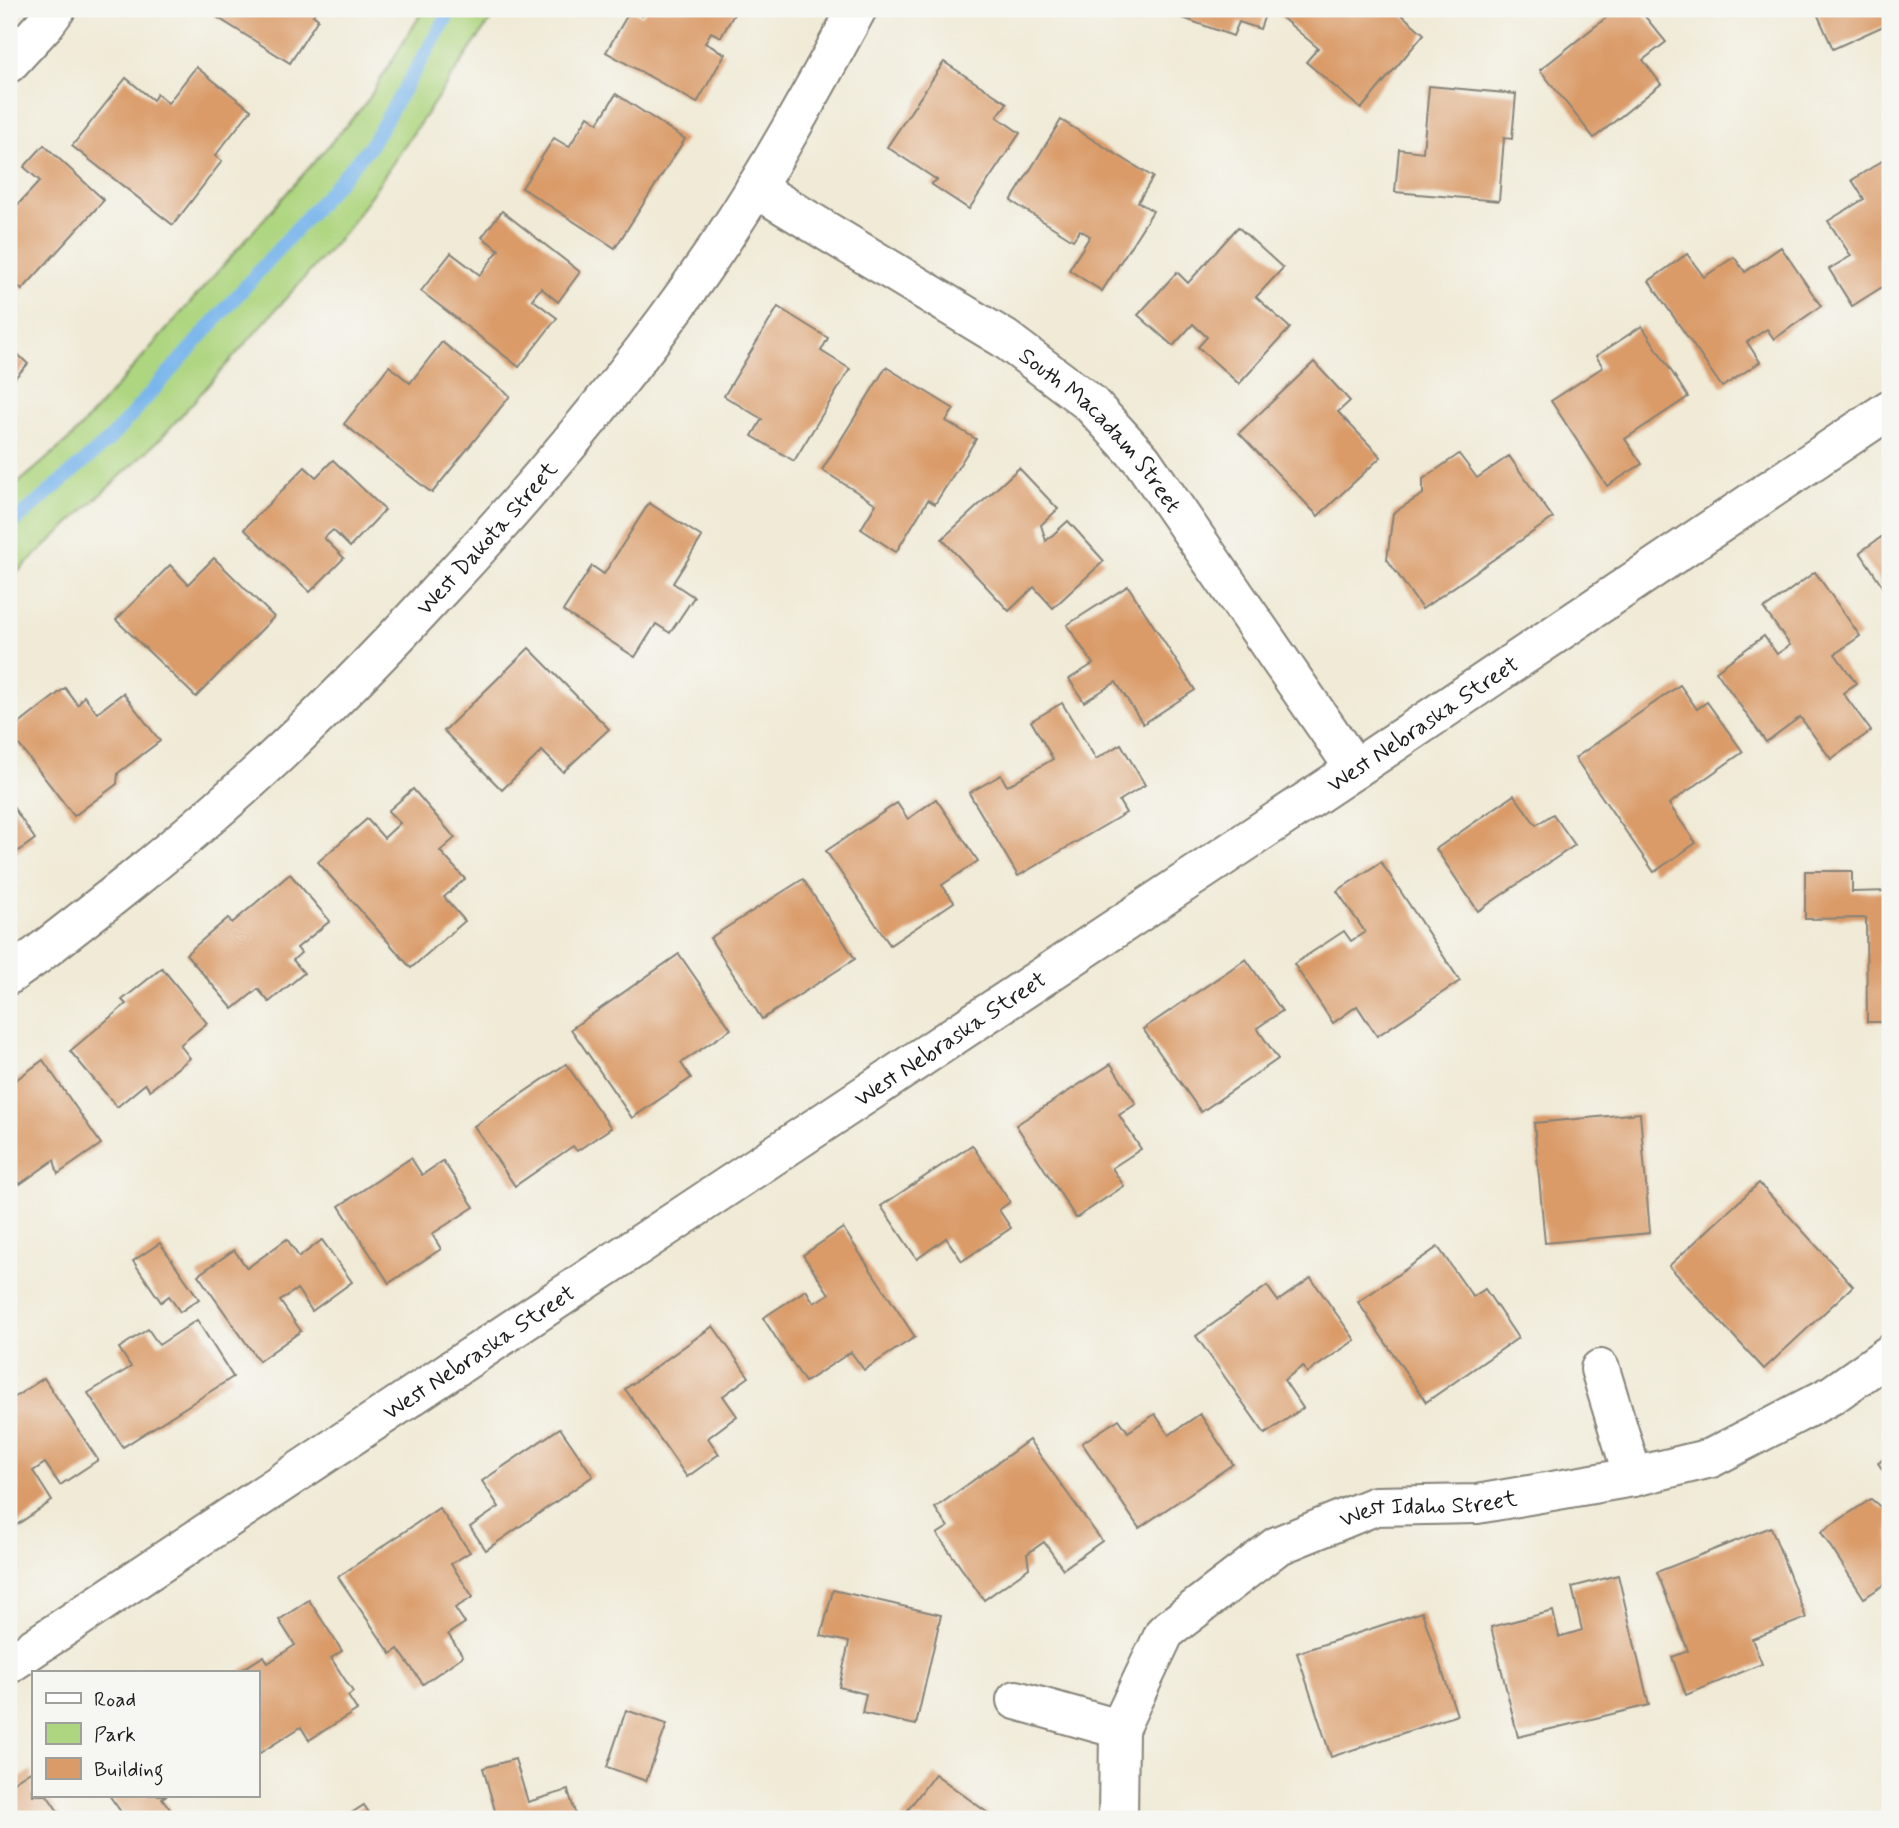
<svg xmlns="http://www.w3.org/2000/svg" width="1899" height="1828" viewBox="0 0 1899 1828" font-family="Mynerve,sans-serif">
<rect width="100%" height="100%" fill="#f6f6f2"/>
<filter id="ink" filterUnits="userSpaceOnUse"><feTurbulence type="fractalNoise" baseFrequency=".0143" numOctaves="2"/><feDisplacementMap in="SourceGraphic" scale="14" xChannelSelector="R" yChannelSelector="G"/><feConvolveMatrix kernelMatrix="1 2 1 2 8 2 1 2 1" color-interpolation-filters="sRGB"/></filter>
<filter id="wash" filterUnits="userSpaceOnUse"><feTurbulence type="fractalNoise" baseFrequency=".00686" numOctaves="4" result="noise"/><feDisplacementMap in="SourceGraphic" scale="28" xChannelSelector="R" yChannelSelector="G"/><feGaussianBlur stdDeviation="1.57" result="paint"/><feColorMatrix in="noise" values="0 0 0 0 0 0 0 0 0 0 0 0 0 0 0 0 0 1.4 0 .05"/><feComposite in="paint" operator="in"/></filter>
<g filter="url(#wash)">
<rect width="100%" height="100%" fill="#f0ead6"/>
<polygon fill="#aed57f" stroke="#65784e" stroke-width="2" points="424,9 498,9 347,230 161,438 9,580 9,491 72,437 366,103"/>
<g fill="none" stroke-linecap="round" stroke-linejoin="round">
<polyline stroke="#7ab6ec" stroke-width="14" points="9,527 110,439 370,146 452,9"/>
</g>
<g id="blocks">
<g fill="#da9b69">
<polygon points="204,9 317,9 313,15 318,19 290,63"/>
<polygon points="631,9 642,16 647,9 737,9 721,37 711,32 705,43 725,54 697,103 606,52"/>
<polygon points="1158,9 1267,9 1260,29 1239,22 1233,36"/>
<polygon points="1276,9 1395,9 1424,34 1361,109 1306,62 1318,48 1274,11"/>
<polygon points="1617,9 1639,9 1666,42 1643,60 1661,84 1594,138 1540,70"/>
<polygon points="1815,9 1890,9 1890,23 1833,49"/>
<polygon points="944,62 1007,103 997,117 1020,133 969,209 931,184 937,180 887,147"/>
<polygon points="196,67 251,110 215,156 222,161 173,225 72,146 126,78 153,100 157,94 168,103"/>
<polygon points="1429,86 1516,94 1512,139 1504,138 1499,201 1395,192 1399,149 1423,152"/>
<polygon points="616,94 685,139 615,248 522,188 554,138 569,147 588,116 598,123"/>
<polygon points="1061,120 1153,177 1138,202 1153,211 1102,291 1069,270 1090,236 1080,230 1073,240 1011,201"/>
<polygon points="44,145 104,200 22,290 9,278 9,214 40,181 24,167"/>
<polygon points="1890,156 1890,282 1852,306 1829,269 1851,256 1828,221 1864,199 1852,180"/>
<polygon points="502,211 580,272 558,302 541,288 532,299 557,318 519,367 421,291 451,253 480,275 499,250 482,237"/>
<polygon points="1238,227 1283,268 1256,297 1290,328 1239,384 1198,347 1207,337 1193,324 1173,346 1138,315 1177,272 1188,283"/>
<polygon points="1781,247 1821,306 1774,339 1767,329 1747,342 1760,362 1722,387 1649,281 1687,254 1704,277 1734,257 1745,272"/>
<polygon points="778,307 828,338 821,351 850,369 794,461 752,436 762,419 724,396"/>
<polygon points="1642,326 1688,397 1625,439 1642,464 1607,486 1551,401 1603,367 1596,356"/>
<polygon points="442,342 510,396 432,493 344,424 389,366 410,383"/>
<polygon points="9,346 28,364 9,384"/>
<polygon points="1314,362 1350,401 1338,412 1381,457 1318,516 1239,433"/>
<polygon points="886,367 954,409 946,421 976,439 935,504 928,500 896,552 861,529 876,504 822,470"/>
<polygon points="1459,454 1477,478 1509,456 1553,518 1422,609 1387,559 1393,513 1423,494 1423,479"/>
<polygon points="333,460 385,510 350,547 333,530 324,538 344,558 310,592 244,529 305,467 316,477"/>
<polygon points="1019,468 1058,509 1041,525 1046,541 1068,521 1104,561 1053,608 1034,587 1009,611 942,539"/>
<polygon points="649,503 702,537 673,583 694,597 670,633 656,624 635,657 563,611 592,566 604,574"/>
<polygon points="1890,531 1890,597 1860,552"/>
<polygon points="214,558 274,617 196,697 116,620 170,565 188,584"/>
<polygon points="1815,572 1860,636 1835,654 1856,683 1843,693 1871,731 1831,759 1800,717 1766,742 1716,671 1764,636 1777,654 1790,645 1764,609"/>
<polygon points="1128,586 1195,690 1143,724 1116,682 1084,702 1069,679 1093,664 1067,625"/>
<polygon points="529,648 609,729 563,772 542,751 502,790 444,731"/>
<polygon points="1680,685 1697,709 1707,702 1743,752 1669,804 1696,843 1654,872 1575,758"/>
<polygon points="65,688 78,705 84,696 97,713 123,693 160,741 118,773 117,784 74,816 9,732"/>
<polygon points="1062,703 1096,759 1121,744 1145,785 1119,801 1126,813 1018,876 969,793 1001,775 1007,786 1053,759 1031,721"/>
<polygon points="413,789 455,838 440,851 465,879 444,897 465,921 411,968 318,862 367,819 384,838 400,823 388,811"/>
<polygon points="1514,795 1536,825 1553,814 1575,845 1478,911 1436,849"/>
<polygon points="936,799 978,861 942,885 954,902 890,945 826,851 897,803 908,819"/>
<polygon points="9,801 35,839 9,858"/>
<polygon points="1381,862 1460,981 1377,1036 1357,1006 1333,1023 1294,964 1344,931 1351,941 1365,932 1337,891"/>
<polygon points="1805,871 1852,871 1852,892 1890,891 1890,1022 1867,1022 1866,918 1805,919"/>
<polygon points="290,874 330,921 297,948 301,953 293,960 304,973 269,1002 258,989 233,1009 186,954 228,918 232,923"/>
<polygon points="803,879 855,959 762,1019 710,938"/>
<polygon points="679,954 731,1029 681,1063 691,1078 632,1118 571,1029"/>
<polygon points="1246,959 1282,1011 1257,1028 1278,1059 1201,1112 1143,1029"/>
<polygon points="162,968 207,1023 180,1045 190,1058 150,1090 145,1084 117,1107 70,1051 126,1004 122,1000"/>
<polygon points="43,1060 101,1144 58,1174 54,1160 20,1184 9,1167 9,1130 12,1128 9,1123 9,1085"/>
<polygon points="566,1064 611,1128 577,1151 573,1146 515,1186 474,1126"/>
<polygon points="1111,1064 1136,1104 1119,1115 1141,1149 1112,1168 1124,1186 1076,1218 1016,1125"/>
<polygon points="1640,1113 1650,1233 1545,1243 1534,1123"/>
<polygon points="972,1145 1010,1202 999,1210 1011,1228 962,1261 946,1238 917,1259 881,1206"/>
<polygon points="411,1158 422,1175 443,1161 474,1207 432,1234 441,1249 389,1283 339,1206"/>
<polygon points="1759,1183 1853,1286 1764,1369 1669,1266"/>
<polygon points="843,1228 915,1337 864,1370 851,1352 805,1382 763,1318 806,1290 814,1303 829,1294 803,1255"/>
<polygon points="287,1239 299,1257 322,1240 352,1282 312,1311 297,1289 280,1301 301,1331 259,1361 198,1275 234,1250 247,1268"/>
<polygon points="160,1243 199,1299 180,1312 169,1296 161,1302 133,1261"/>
<polygon points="1438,1247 1473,1297 1485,1289 1518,1338 1426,1402 1358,1302"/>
<polygon points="1311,1278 1355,1340 1307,1373 1303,1366 1284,1380 1303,1408 1265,1434 1196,1336 1267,1286 1278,1301"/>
<polygon points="197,1320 233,1377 123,1447 88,1393 131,1367 119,1348 148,1329 159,1345"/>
<polygon points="713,1326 749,1377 723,1396 737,1416 708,1438 719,1454 687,1477 625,1389"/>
<polygon points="44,1378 98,1460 60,1485 45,1463 33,1471 52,1501 9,1530 9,1401"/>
<polygon points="1155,1414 1169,1435 1200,1414 1233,1464 1139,1528 1082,1443 1119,1419 1128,1432"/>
<polygon points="560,1428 593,1476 486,1550 470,1527 499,1507 482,1481"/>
<polygon points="1029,1440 1102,1541 1063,1569 1044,1542 1027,1554 1029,1568 984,1600 937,1534 948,1527 935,1508"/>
<polygon points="1890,1455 1890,1481 1878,1463"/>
<polygon points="1871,1499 1883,1509 1890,1504 1890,1581 1864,1598 1821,1532"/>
<polygon points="439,1508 470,1552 451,1564 473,1597 455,1608 465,1623 448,1634 463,1656 423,1684 398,1649 391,1654 338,1577"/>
<polygon points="1771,1527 1806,1618 1752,1639 1762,1664 1686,1695 1672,1657 1688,1651 1657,1572"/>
<polygon points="1618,1575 1649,1705 1518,1737 1491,1627 1553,1611 1559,1637 1582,1630 1572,1587"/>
<polygon points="833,1590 941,1615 916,1725 862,1713 866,1694 839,1687 849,1642 821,1636"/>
<polygon points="309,1600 342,1651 331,1658 353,1692 348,1696 357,1710 309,1740 301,1727 260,1753 257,1749 257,1672 238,1672 264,1656 268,1663 295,1645 279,1620"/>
<polygon points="1422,1612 1457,1715 1331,1757 1297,1653"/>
<polygon points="626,1710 667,1724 646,1781 607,1767"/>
<polygon points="515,1759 528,1802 568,1790 577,1819 480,1819 496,1814 483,1768"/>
<polygon points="32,1770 33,1795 47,1795 63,1819 9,1819 9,1785"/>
<polygon points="935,1774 996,1819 901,1819"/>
<polygon points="109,1795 167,1795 162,1798 177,1819 126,1819"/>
<polygon points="364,1805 373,1819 342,1819"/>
</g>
</g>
</g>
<g filter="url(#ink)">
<use href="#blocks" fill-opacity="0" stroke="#868379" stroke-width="2"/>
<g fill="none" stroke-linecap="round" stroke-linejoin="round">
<defs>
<g id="minor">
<polyline points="9,63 44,25 56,9"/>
<path id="s1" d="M755 188 1005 339 1090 403 1142 460 1355 769"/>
<path id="s2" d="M9 975 36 956C98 908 160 860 219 808 295 742 367 669 436 594 540 483 638 366 723 239 772 165 815 87 857 9"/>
<polyline points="1600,1369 1633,1477"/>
<path id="s3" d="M9 1664 1355 769 1890 409"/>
<polyline points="1016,1700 1119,1729"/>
<path id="s4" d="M1118 1819 1119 1729 1165 1632 1277 1546 1375 1506 1477 1504 1633 1477 1711 1458 1832 1395 1890 1354"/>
</g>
</defs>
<use href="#minor" stroke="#868379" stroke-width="42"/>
<use href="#minor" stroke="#fff" stroke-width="38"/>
</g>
</g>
<g text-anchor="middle" stroke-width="5" stroke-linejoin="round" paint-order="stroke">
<g font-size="23" fill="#1c1c1c" stroke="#f6f6f2">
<text dy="8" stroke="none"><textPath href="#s1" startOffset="425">South Macadam Street</textPath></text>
<text dy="8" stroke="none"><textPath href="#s2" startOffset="649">West Dakota Street</textPath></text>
<text dy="8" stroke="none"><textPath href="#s3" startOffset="1698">West Nebraska Street</textPath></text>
<text dy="8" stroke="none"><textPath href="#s3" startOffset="1130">West Nebraska Street</textPath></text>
<text dy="8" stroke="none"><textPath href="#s3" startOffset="564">West Nebraska Street</textPath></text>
<text dy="8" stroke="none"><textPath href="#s4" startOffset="497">West Idaho Street</textPath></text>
</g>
</g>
<rect width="1899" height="1828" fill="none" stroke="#f6f6f2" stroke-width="35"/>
<rect x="32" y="1671" width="228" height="126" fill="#f6f6f2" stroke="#9f9f9c" stroke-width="2"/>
<rect x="46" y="1693" width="35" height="10" fill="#ffffff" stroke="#9f9f9c" stroke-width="2"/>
<text x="94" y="1706" font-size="21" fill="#1c1c1c">Road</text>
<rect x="46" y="1723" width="35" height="21" fill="#aed57f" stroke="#9f9f9c" stroke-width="2"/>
<text x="94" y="1741" font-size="21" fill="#1c1c1c">Park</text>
<rect x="46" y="1758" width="35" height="21" fill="#da9b69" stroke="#9f9f9c" stroke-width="2"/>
<text x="94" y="1776" font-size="21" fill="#1c1c1c">Building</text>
</svg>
